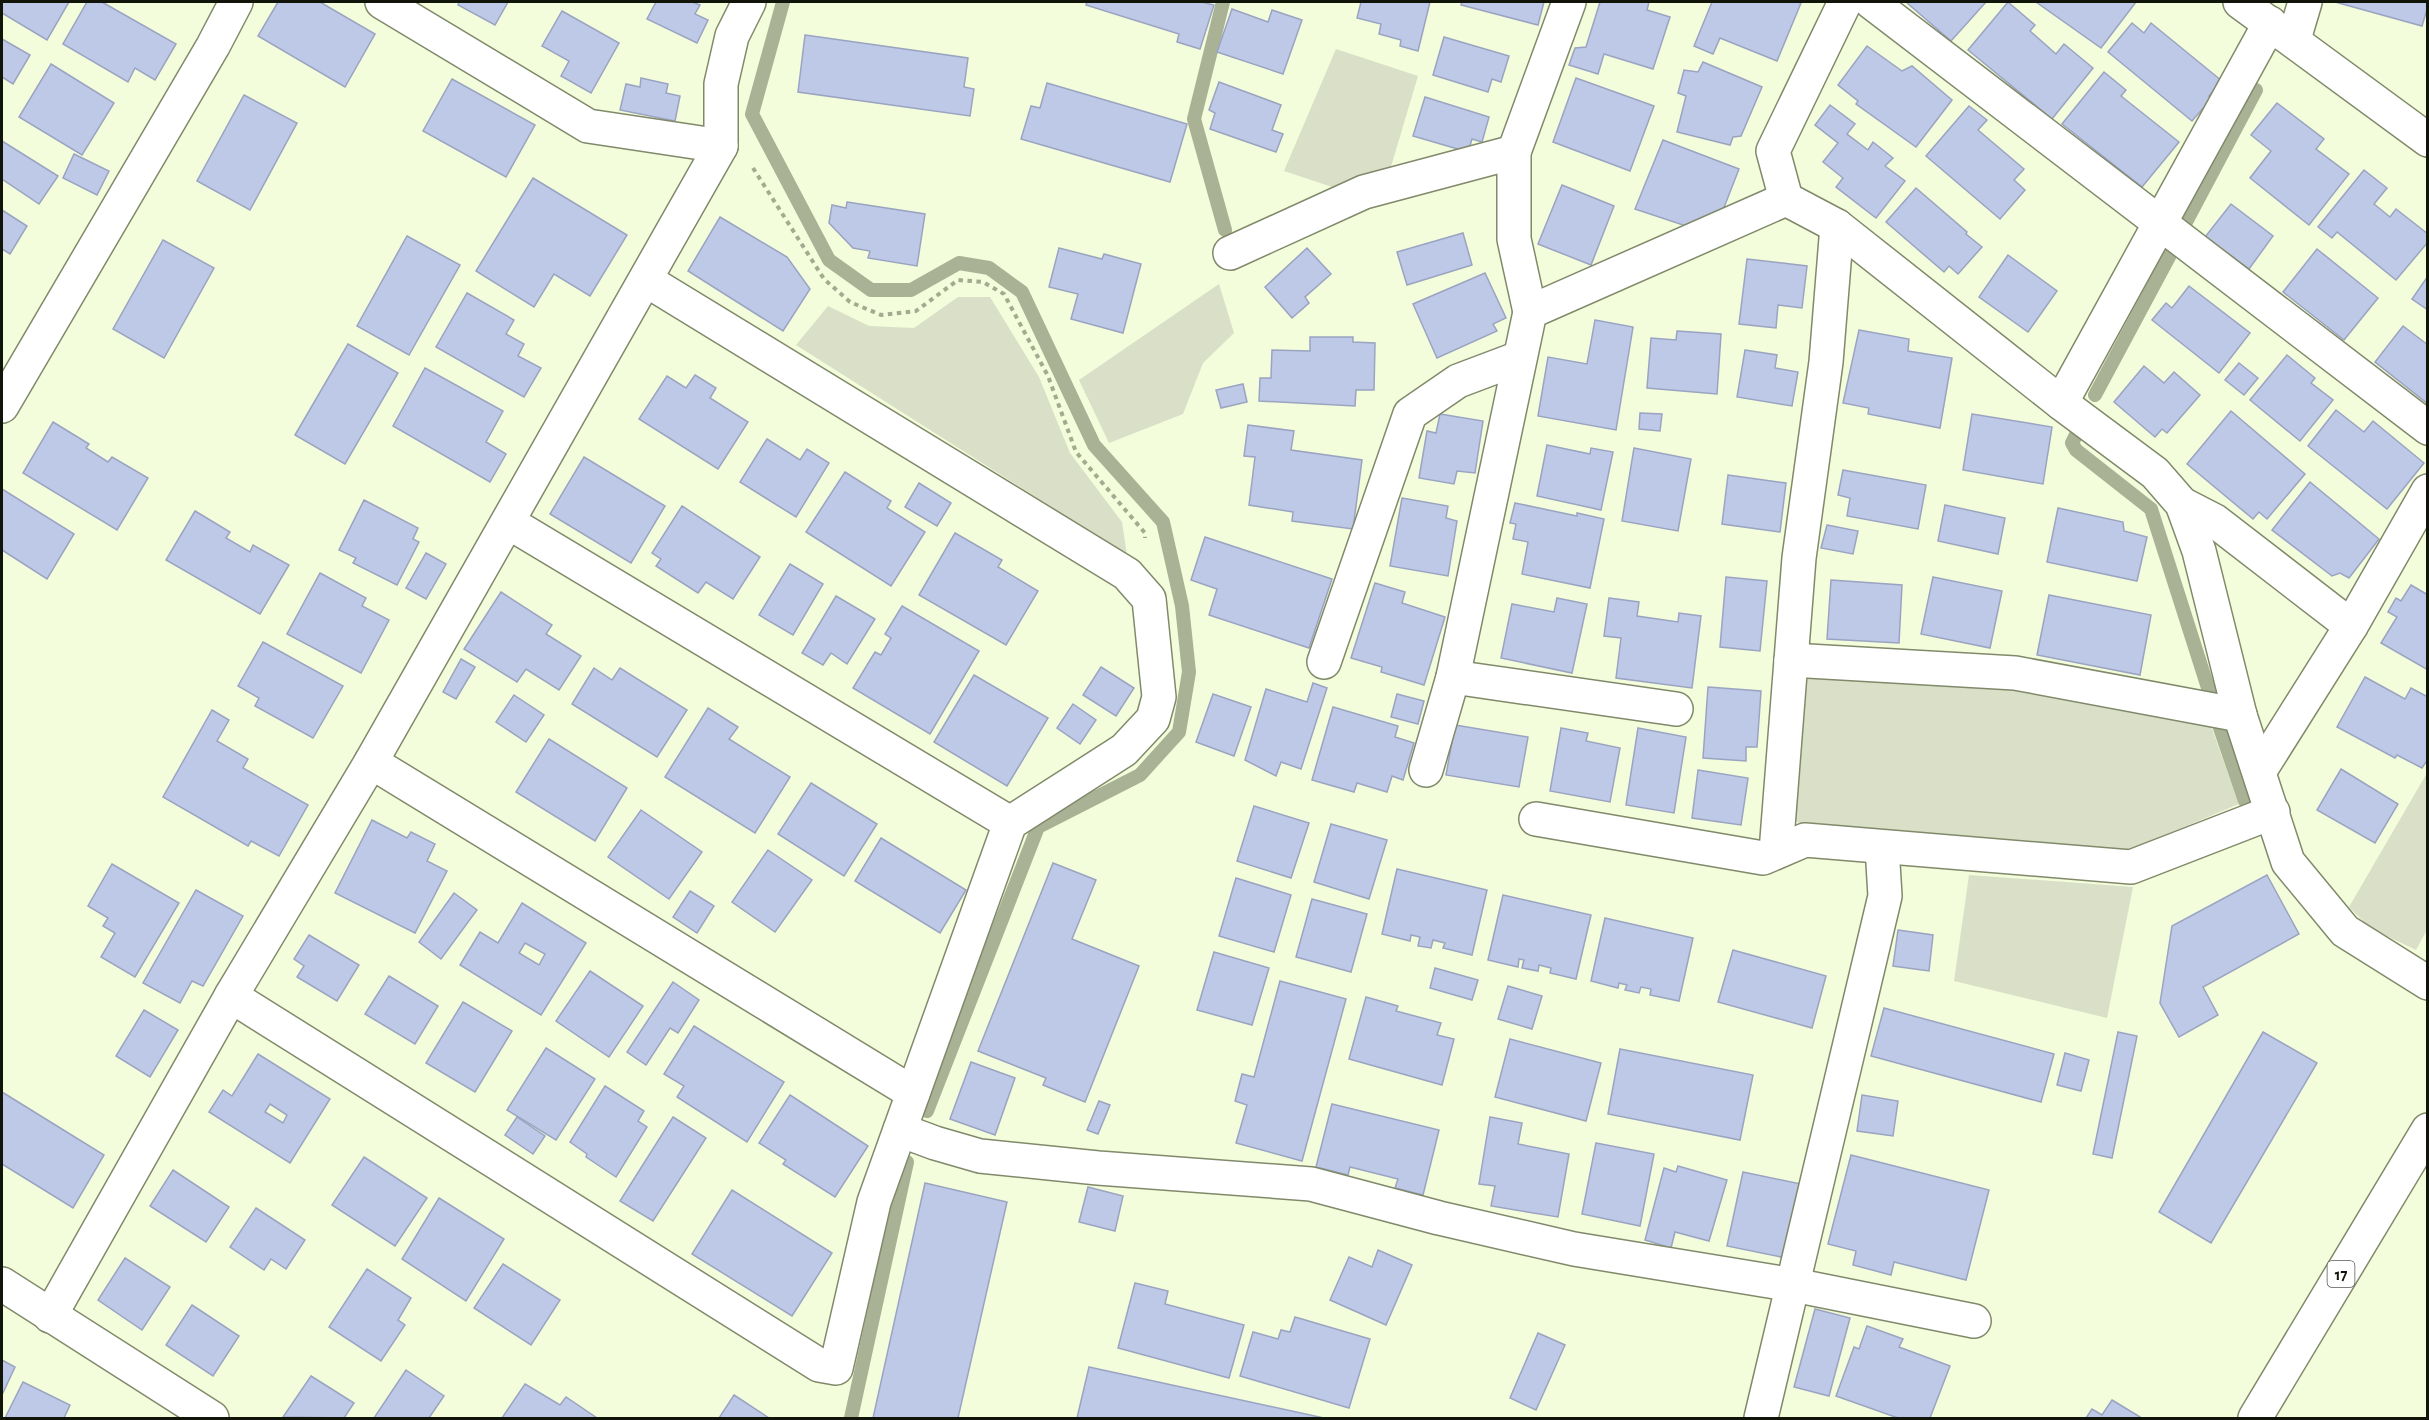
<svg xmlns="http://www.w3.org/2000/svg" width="2429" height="1420" viewBox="0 0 2429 1420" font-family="'Alegreya Sans',sans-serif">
<rect width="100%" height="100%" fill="#f3fcdb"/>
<g fill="#d9e0c7">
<polygon points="1336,49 1418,76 1390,170 1335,188 1284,171"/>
<polygon points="1219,284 1234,333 1203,363 1183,414 1109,443 1079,380"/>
<polygon points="958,297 990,297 1039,377 1070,453 1122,522 1127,555 796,345 828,306 869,326 914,328"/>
<polygon points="1811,676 2004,683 2211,726 2239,804 2122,853 1799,823 1790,817 1799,689"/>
<polygon points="2427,773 2427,930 2416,950 2370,928 2349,907"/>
<polygon points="1969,875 2133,887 2107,1018 1954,981"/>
</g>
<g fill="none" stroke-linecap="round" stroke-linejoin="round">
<g stroke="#aab295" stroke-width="14">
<polyline points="783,2 752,114 829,260 871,290 911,290 959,263 989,268 1022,292 1094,445 1163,522 1182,606 1189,672 1179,732 1140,775 1038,827 927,1111"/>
<polyline points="1223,2 1194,119 1225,230"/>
<polyline points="2186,222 2256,90"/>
<polyline points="2095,395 2170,255"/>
<polyline points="2076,435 2072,443 2076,450 2151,509 2210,694"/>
<polyline points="2220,728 2245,801"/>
<polyline points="851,1418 907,1162"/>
</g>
</g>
<g fill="#bec9e8" stroke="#9aa4c1" stroke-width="1.5" fill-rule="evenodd">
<polygon points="2,2 69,2 47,40 2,13"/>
<polygon points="87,2 102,2 176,44 155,80 135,68 128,82 63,44"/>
<polygon points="278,2 320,2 375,34 345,87 258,36"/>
<polygon points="459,2 508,2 495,25 458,5"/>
<polygon points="656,2 692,2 700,5 695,14 708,20 697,43 647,19"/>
<polygon points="1087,2 1201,2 1214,5 1200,49 1177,42 1179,34 1086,5"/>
<polygon points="1361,2 1430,2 1418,51 1400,46 1401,40 1379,34 1381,24 1357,18"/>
<polygon points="1462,2 1544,2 1538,25 1461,5"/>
<polygon points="1600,2 1649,2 1647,10 1670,17 1653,69 1604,54 1598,74 1569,65 1575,48 1586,47"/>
<polygon points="1712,2 1797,2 1801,3 1777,61 1720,38 1713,54 1694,46"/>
<polygon points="1906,2 1986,2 1951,41"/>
<polygon points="2008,2 2035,25 2030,31 2056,54 2064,44 2093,68 2052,119 1968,50"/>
<polygon points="2036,2 2136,2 2101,48"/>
<polygon points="2335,2 2428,2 2428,6 2422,26"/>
<polygon points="1232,9 1268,22 1272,10 1302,20 1283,74 1217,52"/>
<polygon points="562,11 619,43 591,93 561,76 569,61 542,46"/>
<polygon points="2132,23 2144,33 2151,23 2222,81 2209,96 2212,98 2192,121 2108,52"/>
<polygon points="805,35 968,58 964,87 974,89 970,116 798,92"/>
<polygon points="1444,37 1509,56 1501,82 1492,79 1488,92 1433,75"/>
<polygon points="2,39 30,55 13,84 2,77"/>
<polygon points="1867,46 1902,71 1912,66 1952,100 1916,147 1856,104 1858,101 1838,85"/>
<polygon points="1703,62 1762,87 1741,136 1733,137 1730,145 1677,132 1686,96 1678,93 1684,70 1698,72"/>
<polygon points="51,64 114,103 82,155 19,117"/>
<polygon points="2104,72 2126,90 2121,96 2179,142 2142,187 2062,124"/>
<polygon points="641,78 668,84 666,93 680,96 675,121 620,110 626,84 640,87"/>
<polygon points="1576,78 1654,106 1630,171 1553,142"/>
<polygon points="452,79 535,125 506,177 423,131"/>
<polygon points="1219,82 1281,105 1272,130 1283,134 1276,152 1210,129 1215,113 1209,110"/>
<polygon points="1047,83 1187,124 1170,182 1021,139 1031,106 1040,108"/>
<polygon points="244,95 297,123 250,210 197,181"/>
<polygon points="1425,97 1489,117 1482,142 1472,139 1468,152 1413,136"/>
<polygon points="2277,103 2324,139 2316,149 2349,174 2309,225 2250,178 2271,151 2251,135"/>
<polygon points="1830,105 1855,124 1847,134 1868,150 1873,142 1893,158 1885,166 1905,181 1876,218 1836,187 1843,178 1823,162 1838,143 1815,125"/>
<polygon points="1969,106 1987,120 1978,130 2024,169 2014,180 2025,190 2000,219 1926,156"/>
<polygon points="1663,140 1739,169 1723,210 1686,226 1635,209"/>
<polygon points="2,141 58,176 39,204 2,179"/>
<polygon points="74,154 109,171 97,195 63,178"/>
<polygon points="2364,170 2387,188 2374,204 2390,217 2396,209 2428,234 2428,242 2396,280 2337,232 2332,238 2318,227"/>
<polygon points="533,178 627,235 590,296 554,274 534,307 476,271"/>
<polygon points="1562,185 1614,206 1591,265 1538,244"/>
<polygon points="1916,188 1967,232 1966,234 1982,247 1958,274 1949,266 1944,272 1886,222"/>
<polygon points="847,202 925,214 917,266 868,258 870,251 853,248 829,223 832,205 846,208"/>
<polygon points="2231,204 2273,236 2249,269 2205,237"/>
<polygon points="2,210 27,226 10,254 2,249"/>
<polygon points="720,217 787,257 810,289 783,331 688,271"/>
<polygon points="1463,233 1472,265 1407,285 1397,252"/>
<polygon points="407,236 460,265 409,355 357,326"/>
<polygon points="163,240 214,268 164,358 113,329"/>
<polygon points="1059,248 1102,259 1104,254 1141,264 1123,333 1071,319 1078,294 1049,287"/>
<polygon points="1307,248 1331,274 1305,297 1309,303 1292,318 1265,287"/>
<polygon points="2317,249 2378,298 2344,340 2283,292"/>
<polygon points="2008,255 2057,291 2028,332 1979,297"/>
<polygon points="1747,259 1807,266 1802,308 1778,305 1776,328 1739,324"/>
<polygon points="1485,273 1506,318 1493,324 1497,331 1437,358 1413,304"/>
<polygon points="2428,276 2428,310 2412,299"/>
<polygon points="2189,286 2250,333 2219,373 2152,320 2166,303 2172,308"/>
<polygon points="467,293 514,320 506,334 524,344 518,356 541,368 524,397 436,347"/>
<polygon points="1595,320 1633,327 1616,430 1538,416 1548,357 1587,364"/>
<polygon points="2403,326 2428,345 2428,404 2375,362"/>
<polygon points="1859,330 1909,339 1908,351 1952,358 1940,428 1868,414 1869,408 1843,403"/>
<polygon points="1677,331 1721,334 1717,394 1647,388 1651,338 1676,340"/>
<polygon points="1310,337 1353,337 1353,342 1375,343 1374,390 1356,390 1355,406 1259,401 1260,378 1271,378 1272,350 1310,351"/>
<polygon points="348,344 398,373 345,464 295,435"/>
<polygon points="1745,350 1777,355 1775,368 1798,372 1792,406 1737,397"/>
<polygon points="2287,355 2315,378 2311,383 2333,400 2300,441 2250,400"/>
<polygon points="2239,363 2258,378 2244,395 2225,380"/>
<polygon points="2144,366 2164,383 2174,372 2200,395 2167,433 2162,429 2155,437 2114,402"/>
<polygon points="425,368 503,411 486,442 506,454 490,482 393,426"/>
<polygon points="695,375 716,388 710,398 748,422 718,469 639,419 667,376 686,388"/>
<polygon points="1243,384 1247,402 1221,408 1216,390"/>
<polygon points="2336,410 2364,432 2373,421 2424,463 2387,509 2308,446"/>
<polygon points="2231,411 2305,474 2267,519 2259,512 2253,519 2187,464"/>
<polygon points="1640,413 1662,414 1660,431 1639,429"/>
<polygon points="1440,414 1483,421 1475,473 1457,471 1454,484 1419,478 1427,431 1436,433"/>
<polygon points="1972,414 2052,427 2043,484 1963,470"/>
<polygon points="53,422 89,444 86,448 108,462 112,457 148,478 117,530 23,473"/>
<polygon points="1248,425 1294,431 1291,450 1362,460 1353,529 1292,521 1293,512 1249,505 1255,457 1244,456"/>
<polygon points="767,439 800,460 807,449 829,463 796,517 740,482"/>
<polygon points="1547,445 1590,454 1591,448 1613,452 1601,510 1537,496"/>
<polygon points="1634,448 1691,459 1678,531 1622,521"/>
<polygon points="584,457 665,506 631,563 550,514"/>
<polygon points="1843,470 1926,485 1918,529 1847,516 1850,498 1838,495"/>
<polygon points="845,472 891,501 887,508 925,532 891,586 806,532"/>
<polygon points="1728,475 1786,483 1780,532 1722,524"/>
<polygon points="2310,482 2379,539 2349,578 2340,573 2332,576 2272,530"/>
<polygon points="919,483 951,503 937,526 905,507"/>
<polygon points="2,489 74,534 47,579 2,550"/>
<polygon points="1402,498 1448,506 1446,518 1457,521 1448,576 1390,566"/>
<polygon points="364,500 418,528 413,539 419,542 397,585 353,563 356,558 339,550"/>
<polygon points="1515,503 1577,516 1577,513 1604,519 1590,588 1522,574 1528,542 1513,539 1516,524 1510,523"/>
<polygon points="1945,505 2005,518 1998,554 1938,541"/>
<polygon points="682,506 760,557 733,599 706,582 698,593 656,566 661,559 652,553"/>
<polygon points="2058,508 2123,522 2124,531 2147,537 2137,581 2047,562"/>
<polygon points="195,511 230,532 226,538 250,552 253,545 289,565 260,614 166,560"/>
<polygon points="1827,525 1858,531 1853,554 1821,548"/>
<polygon points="955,533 1002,560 998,567 1038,591 1006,645 919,595"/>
<polygon points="1205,537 1332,579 1309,648 1209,615 1217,589 1191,580"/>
<polygon points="426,553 446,564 426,599 406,588"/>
<polygon points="790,564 823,584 793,635 759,615"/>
<polygon points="320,573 366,598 362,606 389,620 361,673 287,634"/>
<polygon points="1726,577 1767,581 1760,651 1720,647"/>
<polygon points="1933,577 2002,591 1990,648 1921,634"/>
<polygon points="1831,580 1902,585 1899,643 1827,639"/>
<polygon points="1375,583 1405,592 1402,603 1445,617 1424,685 1381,672 1382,667 1351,658"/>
<polygon points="2411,585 2428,595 2428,670 2381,643 2397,617 2388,612 2396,598 2401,601"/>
<polygon points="501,592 552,625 546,634 581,656 559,690 526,669 517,682 464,649"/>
<polygon points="2049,595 2151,615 2140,675 2037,655"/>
<polygon points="836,596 875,619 847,664 831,653 823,665 802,653"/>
<polygon points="1557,598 1587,604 1572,673 1501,658 1512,604 1554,612"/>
<polygon points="1609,598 1639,602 1637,616 1678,622 1679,613 1701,616 1692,688 1616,678 1621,638 1604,636"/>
<polygon points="902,606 979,651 930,734 853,688 875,652 881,655 891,638 885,634"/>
<polygon points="263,642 343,686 313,738 255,706 259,698 238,686"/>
<polygon points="461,659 475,667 456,699 443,692"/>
<polygon points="1101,667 1134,688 1116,716 1083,695"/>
<polygon points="594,668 612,680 620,668 687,710 657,757 572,704"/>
<polygon points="974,675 1048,718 1007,786 934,742"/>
<polygon points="2365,677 2405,699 2411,688 2428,697 2428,759 2422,768 2397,755 2395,758 2337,727"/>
<polygon points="1313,683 1327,688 1301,769 1281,762 1276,776 1245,760 1266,689 1307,702"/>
<polygon points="1708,687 1761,691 1757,747 1746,747 1746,761 1703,758"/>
<polygon points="1213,694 1251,707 1234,756 1196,742"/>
<polygon points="1397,694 1424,701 1418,724 1391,717"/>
<polygon points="514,695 544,715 526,742 496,722"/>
<polygon points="1073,704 1096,720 1080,744 1057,728"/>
<polygon points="1333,707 1398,726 1395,737 1414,743 1403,780 1392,776 1387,792 1357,783 1354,792 1312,780"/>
<polygon points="708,708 738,727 729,739 790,777 755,833 665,777"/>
<polygon points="212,710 229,720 217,741 248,759 243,768 308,805 279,856 251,841 248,846 163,797"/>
<polygon points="1455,725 1528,737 1519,787 1446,775"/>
<polygon points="1561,728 1588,733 1586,741 1620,748 1610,802 1550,791"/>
<polygon points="1638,728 1686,737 1674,813 1626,805"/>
<polygon points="549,739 627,788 595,841 516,792"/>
<polygon points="2341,769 2398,804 2375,843 2317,810"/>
<polygon points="1698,770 1748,778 1741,825 1692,818"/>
<polygon points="811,783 877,824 844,876 778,834"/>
<polygon points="1254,806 1309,823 1291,878 1237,861"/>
<polygon points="641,810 702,852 669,899 608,857"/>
<polygon points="372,820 407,838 411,832 435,844 427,861 447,871 415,933 335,893"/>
<polygon points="1331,824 1387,840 1369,899 1314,882"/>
<polygon points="881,838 966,890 940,933 855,881"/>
<polygon points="768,850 812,880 775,932 732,902"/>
<polygon points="1053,863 1096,880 1072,939 1139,966 1085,1102 1043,1085 1046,1078 978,1051"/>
<polygon points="112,864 179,903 135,977 101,957 115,933 103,926 108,918 88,906"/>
<polygon points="1397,869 1487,890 1472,955 1443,948 1445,943 1433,940 1431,948 1418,946 1420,937 1411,935 1410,941 1382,934"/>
<polygon points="2267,875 2299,934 2203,987 2218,1015 2179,1037 2160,1003 2172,926"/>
<polygon points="1236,878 1291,895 1274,952 1219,936"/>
<polygon points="196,890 243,916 203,986 192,981 180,1003 143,983"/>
<polygon points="690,891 714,906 697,933 673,917"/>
<polygon points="454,893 477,910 441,959 419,942"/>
<polygon points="1503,895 1591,915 1576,979 1550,973 1551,968 1539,965 1538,971 1522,968 1524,960 1519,959 1518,967 1488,960"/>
<polygon points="1312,899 1367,914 1351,972 1296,957"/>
<path d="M522 903 586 943 541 1015 460 965 480 932 498 943ZM525 943 545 954 539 965 519 953Z"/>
<polygon points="1605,918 1693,938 1679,1001 1650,995 1651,989 1641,987 1639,993 1625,990 1627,985 1619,983 1618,988 1591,981"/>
<polygon points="1898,930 1933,935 1929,971 1893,966"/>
<polygon points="309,935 359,965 337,1001 297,977 304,966 294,959"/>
<polygon points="1733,950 1826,976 1812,1028 1718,1002"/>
<polygon points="1214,952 1269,968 1252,1025 1197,1010"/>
<polygon points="1435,968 1478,980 1472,1000 1430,988"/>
<polygon points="590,971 643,1006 609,1057 556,1021"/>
<polygon points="389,976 438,1006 415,1044 365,1014"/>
<polygon points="1280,981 1346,999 1302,1161 1236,1143 1247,1105 1235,1101 1242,1074 1254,1077"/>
<polygon points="673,982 699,1000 678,1033 670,1028 646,1065 627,1052"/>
<polygon points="1508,986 1542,996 1532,1029 1498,1019"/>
<polygon points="1366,997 1398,1006 1396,1011 1441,1023 1437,1035 1454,1039 1442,1085 1349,1059"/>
<polygon points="463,1002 512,1031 475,1092 426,1063"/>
<polygon points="1884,1008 2054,1054 2041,1102 1871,1056"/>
<polygon points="144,1010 178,1030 150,1077 116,1056"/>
<polygon points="694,1026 784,1082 747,1142 677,1097 684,1086 664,1074"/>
<polygon points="2118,1032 2137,1036 2112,1158 2093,1154"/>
<polygon points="2263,1032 2317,1063 2211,1243 2159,1212"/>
<polygon points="1510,1039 1601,1063 1586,1121 1495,1097"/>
<polygon points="546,1048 595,1079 556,1140 507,1110"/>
<polygon points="1620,1049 1753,1075 1740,1140 1608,1114"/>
<polygon points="2065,1053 2089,1060 2081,1091 2057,1085"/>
<path d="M258 1054 330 1099 290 1163 209 1112 223 1090 232 1096ZM270 1104 287 1115 283 1123 265 1112Z"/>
<polygon points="971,1062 1015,1078 995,1135 950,1119"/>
<polygon points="605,1086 644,1111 638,1121 647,1127 616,1177 586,1157 587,1154 570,1142"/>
<polygon points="2,1092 104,1155 73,1208 2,1164"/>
<polygon points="790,1095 868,1146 835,1197 783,1164 786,1160 759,1143"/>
<polygon points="1862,1095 1898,1101 1893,1136 1857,1131"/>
<polygon points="1099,1101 1110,1105 1098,1134 1087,1130"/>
<polygon points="1332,1104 1439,1130 1423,1195 1395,1188 1398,1179 1350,1167 1348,1175 1316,1167"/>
<polygon points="517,1117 545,1136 533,1154 505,1135"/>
<polygon points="673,1117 706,1138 653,1221 620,1201"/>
<polygon points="1490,1117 1522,1123 1518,1144 1569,1154 1558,1217 1491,1206 1495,1186 1479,1184"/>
<polygon points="1596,1143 1654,1154 1640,1226 1582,1214"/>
<polygon points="1851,1155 1989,1190 1966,1280 1894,1262 1891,1275 1853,1265 1856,1251 1828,1244"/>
<polygon points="364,1157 427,1198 395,1246 332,1205"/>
<polygon points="1678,1166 1727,1180 1709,1241 1675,1232 1671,1248 1645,1240 1664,1168 1676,1172"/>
<polygon points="173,1170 229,1207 206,1242 150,1206"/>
<polygon points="1743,1172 1801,1184 1786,1258 1727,1246"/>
<polygon points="925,1183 1007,1202 958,1418 873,1418"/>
<polygon points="1088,1187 1123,1196 1115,1231 1079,1222"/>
<polygon points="732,1190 832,1253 792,1316 692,1254"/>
<polygon points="439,1198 504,1239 466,1301 402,1259"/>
<polygon points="256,1208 305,1240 286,1269 271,1259 264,1270 230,1247"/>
<polygon points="1378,1250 1412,1265 1386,1325 1330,1300 1349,1257 1372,1267"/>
<polygon points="125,1258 170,1287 142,1330 98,1300"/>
<polygon points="503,1264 560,1300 531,1345 474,1308"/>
<polygon points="367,1269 411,1298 398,1320 405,1325 381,1361 329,1327"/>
<polygon points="1135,1283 1168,1291 1165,1304 1244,1325 1229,1378 1118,1348"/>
<polygon points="192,1305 239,1336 213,1376 166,1345"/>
<polygon points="1815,1309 1850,1318 1829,1396 1794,1387"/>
<polygon points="1295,1317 1370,1339 1349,1408 1240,1376 1253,1332 1278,1339 1281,1330 1290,1332"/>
<polygon points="1867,1326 1903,1339 1899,1347 1950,1366 1930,1418 1898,1418 1836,1396 1854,1347 1859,1349"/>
<polygon points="1538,1333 1565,1345 1536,1410 1510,1398"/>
<polygon points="2,1360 15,1367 2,1395"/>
<polygon points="1089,1367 1324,1418 1077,1418"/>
<polygon points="406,1370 444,1396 429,1418 374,1418"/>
<polygon points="311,1376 354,1403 344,1418 283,1417"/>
<polygon points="23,1382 70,1405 64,1418 5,1418"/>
<polygon points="525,1384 560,1405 566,1397 597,1418 502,1418"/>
<polygon points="734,1395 769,1418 719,1418"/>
<polygon points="2112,1400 2140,1417 2139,1418 2086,1418 2092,1409 2102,1415"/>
</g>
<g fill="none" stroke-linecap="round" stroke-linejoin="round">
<defs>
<g id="minor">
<polyline points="382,2 588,126 721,146"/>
<polyline points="1845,2 1773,151 1786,199 1837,226 2061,403 2155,473 2182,504 2199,551 2240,715 2288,862 2345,931 2428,983"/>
<polyline points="1871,2 2428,428"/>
<polyline points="2240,2 2428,140"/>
<polyline points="2294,39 2305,2"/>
<polyline points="1230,253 1364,192 1514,152"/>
<polyline points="1530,312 1514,239 1514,152 1569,2"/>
<polyline points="2061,403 2270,23"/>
<polyline points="2,406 213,46 236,2"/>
<polyline points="2182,504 2215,521 2351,626"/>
<polyline points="508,522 1010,823"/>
<polyline points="1791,660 2015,673 2240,715"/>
<polyline points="1324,662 1410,414 1458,381 1519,358"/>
<polyline points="1453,677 1676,709"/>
<polyline points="371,762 913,1093"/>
<polyline points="1426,770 1453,677 1530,312 1786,199"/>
<polyline points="2259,772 2351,626 2428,491"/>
<polyline points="1536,819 1763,858 1805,840 2131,867 2273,812"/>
<polyline points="1776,852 1799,558 1826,362 1837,226"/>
<polyline points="231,996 819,1365 836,1368 874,1202 1010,823 1124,750 1153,719 1159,697 1149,599 1127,574 646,280"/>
<polyline points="900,1130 935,1143 980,1156 1098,1168 1311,1184 1439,1218 1574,1249 1794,1285 1974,1321"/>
<polyline points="2,1284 212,1418"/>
<polyline points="50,1316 231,996 371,762 721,146 721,84 732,36 749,2"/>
<polyline points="1761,1418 1885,896 1882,847"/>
</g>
<polyline id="major" points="2255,1418 2428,1130"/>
</defs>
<use href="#minor" stroke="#81896b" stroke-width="36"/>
<use href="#major" stroke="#81896b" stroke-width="36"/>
<polyline stroke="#a3aa90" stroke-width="4" stroke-dasharray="4.5 4.5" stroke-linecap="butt" points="753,168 824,279 850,302 881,315 916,311 958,280 983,282 1004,294 1048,376 1076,452 1145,533 1145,538"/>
<use href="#minor" stroke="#fff" stroke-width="33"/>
<use href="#major" stroke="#fff" stroke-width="33"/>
</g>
<g text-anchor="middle" stroke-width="4.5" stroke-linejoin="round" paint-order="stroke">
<rect fill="#fff" stroke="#585a53" stroke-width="1.5" x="2327.5" y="1261" width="27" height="26" rx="4.5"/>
<g font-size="16" font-weight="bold" fill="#111409">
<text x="2341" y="1280">17</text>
</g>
</g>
<rect width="2429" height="1420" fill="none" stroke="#111409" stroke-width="6"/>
</svg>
